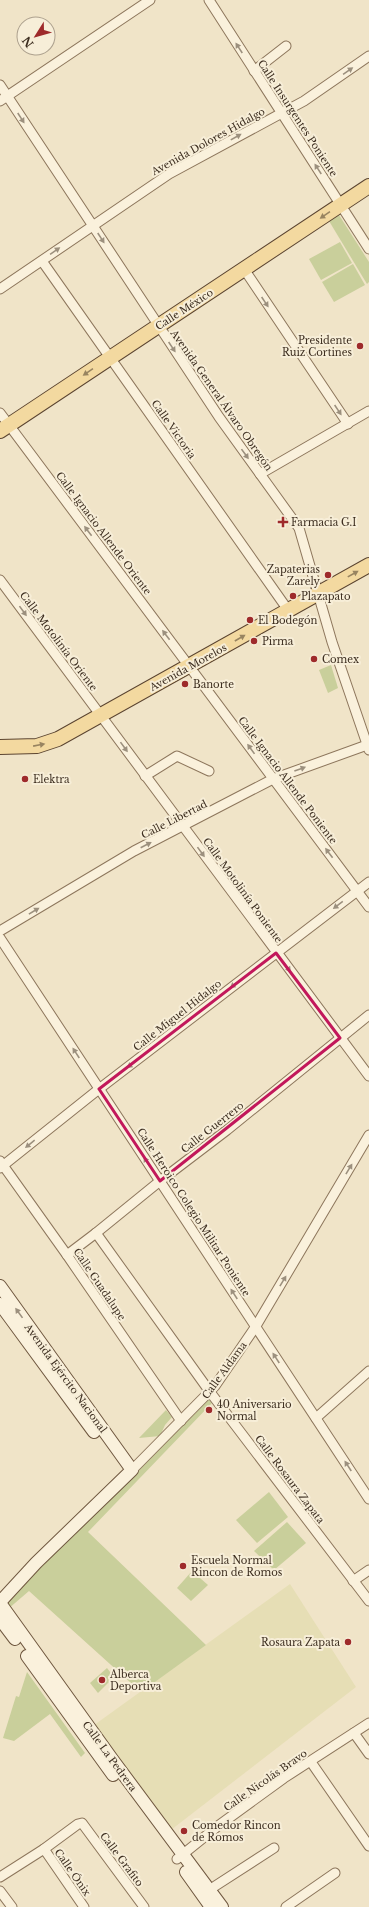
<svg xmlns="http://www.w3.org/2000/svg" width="369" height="1907" viewBox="0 0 369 1907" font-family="'Libre Baskerville',serif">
<rect width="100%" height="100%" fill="#f0e4c8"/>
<polygon fill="#e6deb5" points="290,1584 356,1687 167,1833 90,1728"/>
<g fill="#c9cf9b">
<polygon points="339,215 369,262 369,282 367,284 329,221"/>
<polygon points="340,242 352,263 321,280 309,259"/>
<polygon points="353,264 365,285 334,302 322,282"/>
<polygon points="331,665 338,688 328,693 319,670"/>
<polygon points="208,1398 212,1403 88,1532 206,1645 141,1692 29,1591 8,1609 2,1604"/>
<polygon points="166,1410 172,1417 165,1425 160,1436 139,1438"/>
<polygon points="269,1492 288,1517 257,1543 236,1520"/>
<polygon points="287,1522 306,1543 274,1570 254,1551"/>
<polygon points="192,1571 208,1585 191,1601 177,1588"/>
<polygon points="107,1668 114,1677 98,1693 90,1683"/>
<polygon points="27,1672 85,1753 81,1757 50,1714 14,1741 3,1738 16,1696 19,1697"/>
</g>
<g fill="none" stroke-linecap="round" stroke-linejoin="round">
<defs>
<g id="street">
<polyline points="209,0 369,249"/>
<polyline points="254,71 286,46"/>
<polyline points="0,85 219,417 299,528 332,642 369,750"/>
<polyline points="0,101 150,0"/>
<polyline points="42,261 288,610"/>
<polyline points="244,269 348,424"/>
<polyline points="0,289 169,174 304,101 369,56"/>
<polyline points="0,413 369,907"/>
<polyline points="260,474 369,411"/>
<polyline points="0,580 369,1076"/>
<polyline points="145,776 177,756 209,771"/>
<polyline points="0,931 134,851 273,779 367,745"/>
<polyline points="0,938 369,1499"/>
<polyline points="0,1161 67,1255 181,1421"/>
<polyline points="0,1168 99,1089 369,882"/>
<polyline points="96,1233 210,1392 369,1601"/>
<polyline points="67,1255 96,1233 160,1181 227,1130 369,1015"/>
<polyline points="316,1418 369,1371"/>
<polyline points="132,1470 215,1386 256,1326 369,1135"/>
<polyline points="353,1581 369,1570"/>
<polyline points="354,1733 369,1754"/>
<polyline points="311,1762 369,1846"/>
<polyline points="44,1849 84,1907"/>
<polyline points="177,1859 218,1826 284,1778 369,1723"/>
<polyline points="0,1877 44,1849 78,1824 82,1823 144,1907"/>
<polyline points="209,1890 274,1848"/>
<polyline points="0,1891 12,1907"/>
<polyline points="286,1907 335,1873"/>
</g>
<g id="secondary">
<polyline points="0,1286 132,1470 36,1563 0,1602"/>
<polyline points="0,1304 94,1432"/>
<polyline points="0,1603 112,1759 222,1907"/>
<polyline points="0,1619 15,1639"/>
<polyline points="27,1656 113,1775"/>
<polyline points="186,1872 211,1907"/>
</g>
<g id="primary">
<polyline points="0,431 369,186"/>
<polyline points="0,747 37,746 58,739 369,565"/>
</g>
</defs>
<use href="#street" stroke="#8d765c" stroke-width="11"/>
<use href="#secondary" stroke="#6f573f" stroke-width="14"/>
<use href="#primary" stroke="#5b4430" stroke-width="16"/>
<use href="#street" stroke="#faf1dc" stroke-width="9"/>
<use href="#secondary" stroke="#faf1dc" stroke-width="12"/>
<use href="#primary" stroke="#f3d9a0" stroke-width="14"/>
</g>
<defs><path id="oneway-solid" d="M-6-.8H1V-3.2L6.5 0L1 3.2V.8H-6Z"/></defs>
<g fill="#9c907e">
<use href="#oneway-solid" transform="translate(239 48) rotate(-123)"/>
<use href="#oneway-solid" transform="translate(348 71) rotate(-35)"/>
<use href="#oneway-solid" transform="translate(21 118) rotate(57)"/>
<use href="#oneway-solid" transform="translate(236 137) rotate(-29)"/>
<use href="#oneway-solid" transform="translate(318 169) rotate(-123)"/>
<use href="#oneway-solid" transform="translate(101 238) rotate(57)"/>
<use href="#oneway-solid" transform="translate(55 251) rotate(-35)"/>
<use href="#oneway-solid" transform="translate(265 302) rotate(56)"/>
<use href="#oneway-solid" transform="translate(172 347) rotate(56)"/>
<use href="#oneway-solid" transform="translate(338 410) rotate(56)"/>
<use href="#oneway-solid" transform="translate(245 454) rotate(54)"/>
<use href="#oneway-solid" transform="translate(88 531) rotate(-127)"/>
<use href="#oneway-solid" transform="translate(23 611) rotate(54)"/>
<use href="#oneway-solid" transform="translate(166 635) rotate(-127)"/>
<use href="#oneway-solid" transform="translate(124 747) rotate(54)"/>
<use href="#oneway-solid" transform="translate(251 749) rotate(-126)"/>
<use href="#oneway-solid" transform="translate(300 769) rotate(-20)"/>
<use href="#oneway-solid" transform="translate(146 845) rotate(-27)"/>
<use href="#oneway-solid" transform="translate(201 852) rotate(54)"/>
<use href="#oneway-solid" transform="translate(329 853) rotate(-127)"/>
<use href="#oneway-solid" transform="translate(338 905) rotate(143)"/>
<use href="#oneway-solid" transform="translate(34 911) rotate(-31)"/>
<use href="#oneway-solid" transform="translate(287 967) rotate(53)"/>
<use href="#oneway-solid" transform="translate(235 984) rotate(142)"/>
<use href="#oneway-solid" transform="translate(76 1053) rotate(-123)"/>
<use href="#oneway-solid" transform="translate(132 1064) rotate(142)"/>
<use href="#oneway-solid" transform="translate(30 1144) rotate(141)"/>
<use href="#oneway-solid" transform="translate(147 1162) rotate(-123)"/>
<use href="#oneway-solid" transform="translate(349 1169) rotate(-59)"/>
<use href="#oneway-solid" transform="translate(283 1281) rotate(-59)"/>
<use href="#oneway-solid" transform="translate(234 1294) rotate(-123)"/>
<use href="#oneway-solid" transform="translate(19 1313) rotate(-126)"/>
<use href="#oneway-solid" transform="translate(276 1358) rotate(-123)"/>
<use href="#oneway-solid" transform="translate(348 1466) rotate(-123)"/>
</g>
<g fill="#988460">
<use href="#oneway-solid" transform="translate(325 215) rotate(146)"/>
<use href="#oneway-solid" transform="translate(88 372) rotate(146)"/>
<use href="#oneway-solid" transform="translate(353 574) rotate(-29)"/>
<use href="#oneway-solid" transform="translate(240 638) rotate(-30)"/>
<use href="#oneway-solid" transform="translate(39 745) rotate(-11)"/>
</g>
<path fill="none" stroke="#c2185b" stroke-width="3" stroke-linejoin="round" d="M276 953 340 1038 160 1181 99 1089Z"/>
<g fill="#9e2a2b" stroke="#f7eed8" stroke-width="1.5">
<circle cx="360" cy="346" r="4"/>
<path d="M281 516h4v4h4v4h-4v4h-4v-4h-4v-4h4z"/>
<circle cx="328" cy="575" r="4"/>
<circle cx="293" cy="596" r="4"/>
<circle cx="250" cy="620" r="4"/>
<circle cx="254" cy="641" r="4"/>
<circle cx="314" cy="659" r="4"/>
<circle cx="185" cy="684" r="4"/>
<circle cx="25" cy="779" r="4"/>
<circle cx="209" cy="1410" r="4"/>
<circle cx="183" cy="1566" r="4"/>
<circle cx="348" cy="1642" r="4"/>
<circle cx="102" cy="1680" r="4"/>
<circle cx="184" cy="1831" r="4"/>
</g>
<g text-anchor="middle" stroke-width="4" stroke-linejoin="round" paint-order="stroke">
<g font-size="10" fill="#3d2e20" stroke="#f7eed8">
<text transform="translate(298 118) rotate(57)" y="4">Calle Insurgentes Poniente</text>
<text transform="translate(208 141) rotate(-29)" y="4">Avenida Dolores Hidalgo</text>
<text transform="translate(184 309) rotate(-33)" y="4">Calle México</text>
<text transform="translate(222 400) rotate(55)" y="4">Avenida General Álvaro Obregón</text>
<text transform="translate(174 429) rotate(55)" y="4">Calle Victoria</text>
<text transform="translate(104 533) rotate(53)" y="4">Calle Ignacio Allende Oriente</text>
<text transform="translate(59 641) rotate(53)" y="4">Calle Motolinía Oriente</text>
<text transform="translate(188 667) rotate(-29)" y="4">Avenida Morelos</text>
<text transform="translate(288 780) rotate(53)" y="4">Calle Ignacio Allende Poniente</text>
<text transform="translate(174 819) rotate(-27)" y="4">Calle Libertad</text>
<text transform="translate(243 890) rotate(54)" y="4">Calle Motolinía Poniente</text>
<text transform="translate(177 1015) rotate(-38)" y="4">Calle Miguel Hidalgo</text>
<text transform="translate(212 1127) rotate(-38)" y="4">Calle Guerrero</text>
<text transform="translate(194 1212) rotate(57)" y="4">Calle Heroico Colegio Militar Poniente</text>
<text transform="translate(100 1284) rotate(56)" y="4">Calle Guadalupe</text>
<text transform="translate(224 1370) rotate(-54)" y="4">Calle Aldama</text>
<text transform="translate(66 1378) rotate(54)" y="4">Avenida Ejército Nacional</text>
<text transform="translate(290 1479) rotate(53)" y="4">Calle Rosaura Zapata</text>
<text transform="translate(110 1756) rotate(54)" y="4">Calle La Pedrera</text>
<text transform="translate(265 1780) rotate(-35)" y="4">Calle Nicolás Bravo</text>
<text transform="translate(122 1859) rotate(53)" y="4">Calle Grafito</text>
<text transform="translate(73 1872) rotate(55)" y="4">Calle Ónix</text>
</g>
<g font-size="10" fill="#3d2e20" stroke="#f7eed8" text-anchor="start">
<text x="352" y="344" text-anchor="end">Presidente<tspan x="352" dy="12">Ruiz Cortines</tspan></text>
<text x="291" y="526">Farmacia G.I</text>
<text x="320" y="573" text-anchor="end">Zapaterias<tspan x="320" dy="12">Zarely</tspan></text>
<text x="301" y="600">Plazapato</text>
<text x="258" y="624">El Bodegón</text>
<text x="262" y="645">Pirma</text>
<text x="322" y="663">Comex</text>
<text x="193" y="688">Banorte</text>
<text x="33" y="783">Elektra</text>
<text x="217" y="1408">40 Aniversario<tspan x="217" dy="12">Normal</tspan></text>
<text x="191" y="1564">Escuela Normal<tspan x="191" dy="12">Rincon de Romos</tspan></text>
<text x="340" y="1646" text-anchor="end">Rosaura Zapata</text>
<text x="110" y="1678">Alberca<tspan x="110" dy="12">Deportiva</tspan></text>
<text x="192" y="1829">Comedor Rincon<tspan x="192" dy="12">de Romos</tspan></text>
</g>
</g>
<g transform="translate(36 36) rotate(233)"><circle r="19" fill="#f7eed8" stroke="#ada18e"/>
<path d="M0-3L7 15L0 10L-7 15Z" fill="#9e2a2b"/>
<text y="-6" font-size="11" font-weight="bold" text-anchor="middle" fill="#3d2e20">N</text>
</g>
</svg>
